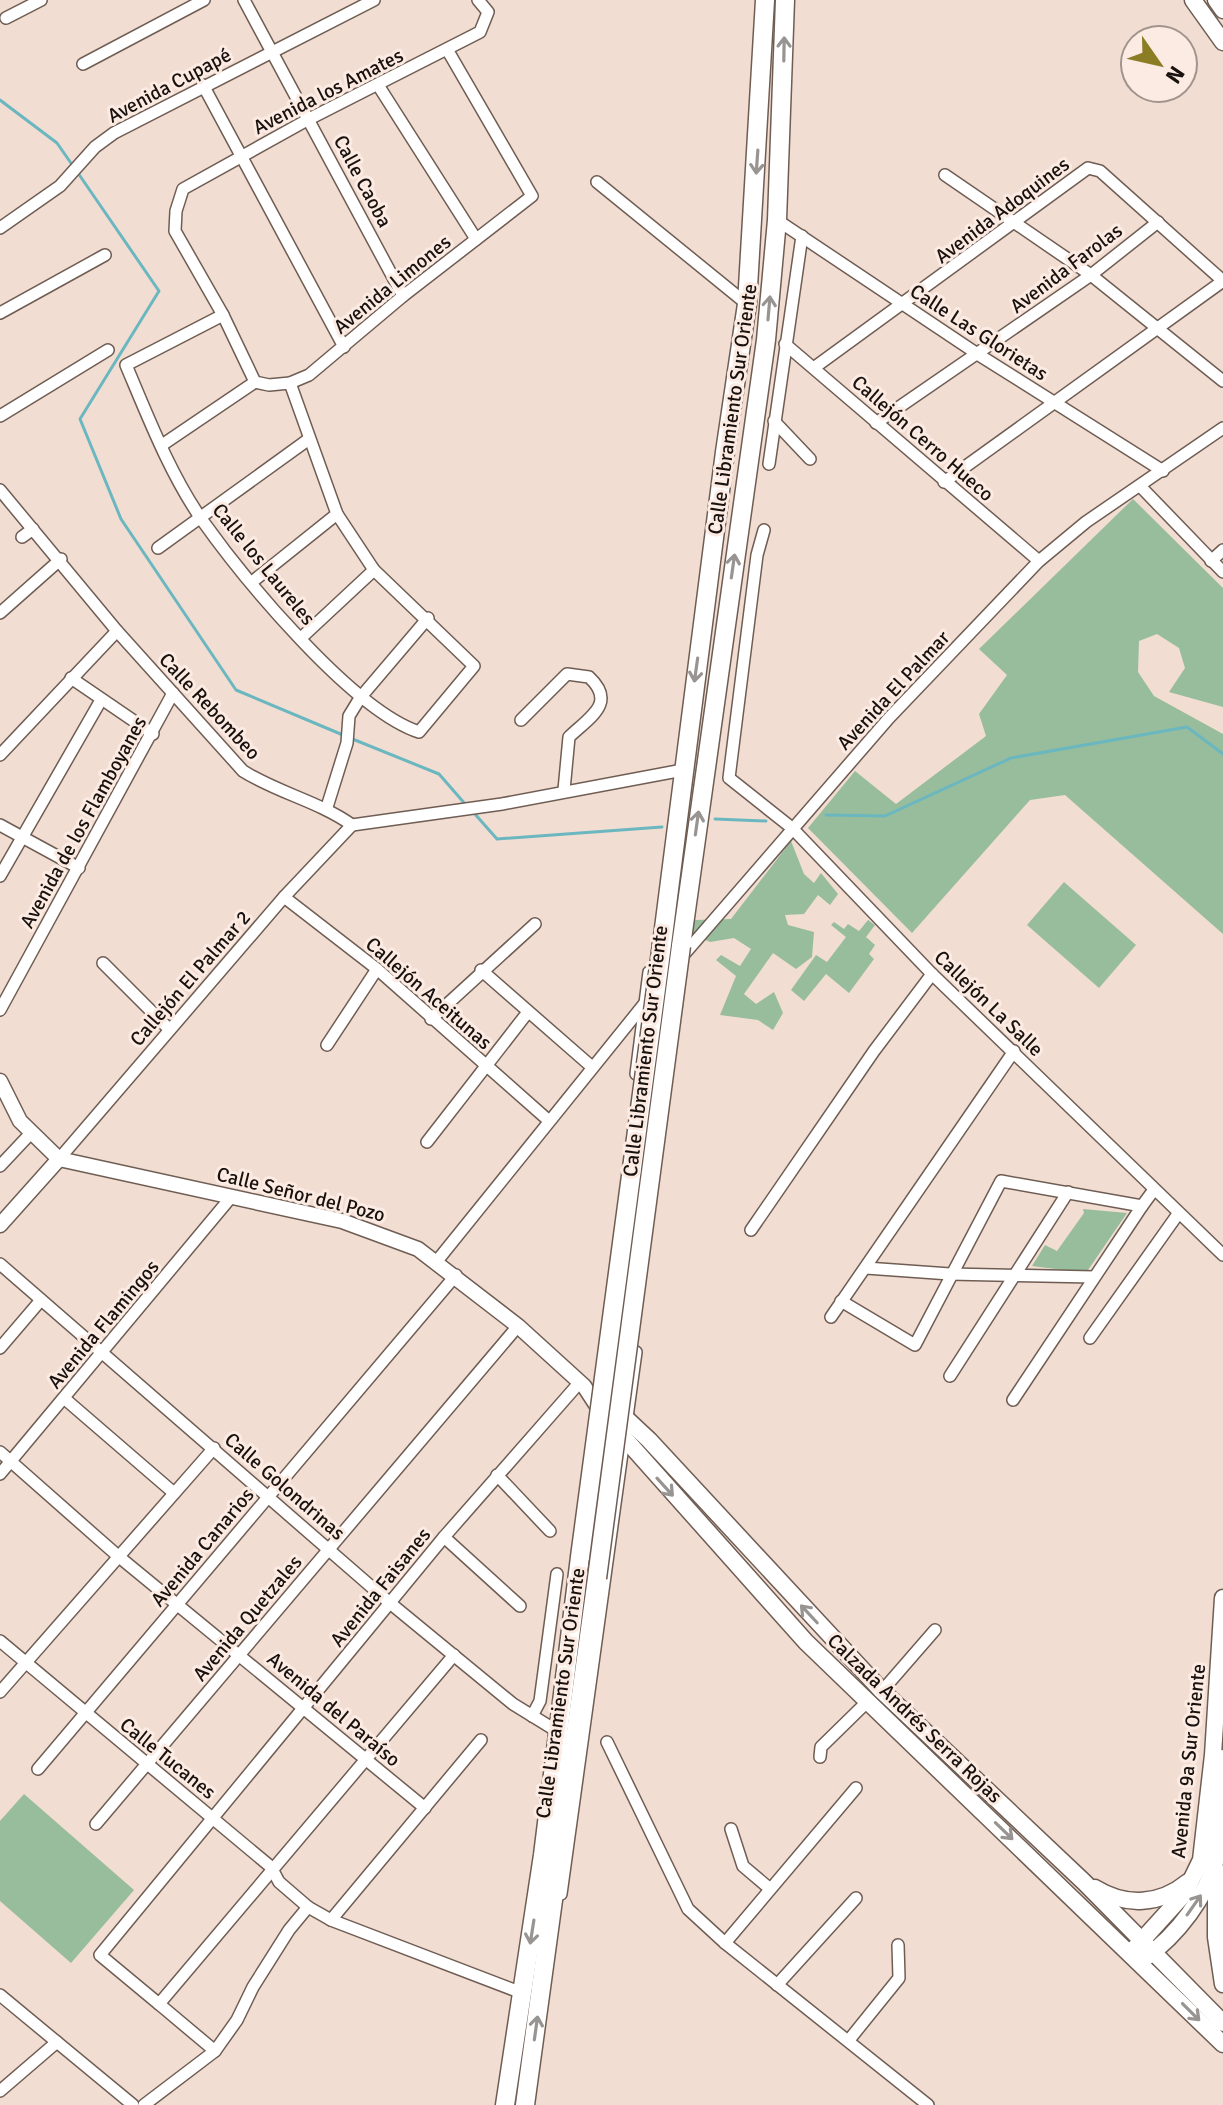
<svg xmlns="http://www.w3.org/2000/svg" width="1223" height="2105" viewBox="0 0 1223 2105" font-family="Signika,sans-serif">
<rect width="100%" height="100%" fill="#f2ddd2"/>
<g fill="#97bd9c">
<polygon points="1133,499 1223,588 1223,707 1169,692 1185,668 1179,648 1157,634 1139,641 1138,672 1154,696 1223,734 1223,934 1065,795 1030,800 912,933 808,828 855,771 896,804 986,736 979,714 1007,675 979,649"/>
<polygon points="791,841 804,874 814,883 821,873 838,894 830,905 818,895 804,914 785,915 788,925 814,932 812,957 796,969 773,953 744,994 756,1004 774,992 783,1013 773,1030 758,1020 720,1015 736,976 716,960 721,955 740,966 751,949 734,938 710,942 691,934 695,920 731,919"/>
<polygon points="1064,882 1136,945 1099,988 1027,925"/>
<polygon points="868,920 875,925 866,937 875,945 869,954 874,959 849,993 826,974 804,1001 791,990 816,955 827,962 846,937 831,925 834,922 844,929 848,924 859,931"/>
<polygon points="1083,1209 1127,1213 1086,1273 1032,1266 1045,1245 1057,1251 1084,1213"/>
<polygon points="24,1794 134,1890 71,1963 0,1901 0,1821"/>
</g>
<g fill="none" stroke-linecap="round" stroke-linejoin="round">
<g stroke="#6bb7c0" stroke-width="3">
<polyline points="0,100 57,143 73,166"/>
<polyline points="78,173 159,291 80,419 121,519 236,690 343,735"/>
<polyline points="350,738 439,774 466,805"/>
<polyline points="474,813 497,839 662,827"/>
<polyline points="826,815 885,816 1011,758 1187,727 1223,754"/>
<polyline points="715,819 766,821"/>
</g>
<defs>
<g id="minor">
<polyline points="244,0 403,296"/>
<polyline points="6,18 41,0"/>
<polyline points="448,51 532,196 403,296 309,375 290,383 269,385 255,382 223,315 175,231 176,211 183,189 309,119 480,32 488,12 478,0"/>
<polyline points="83,64 204,0"/>
<polyline points="203,85 344,347"/>
<polyline points="378,85 476,239"/>
<polyline points="945,175 1091,275 1223,381"/>
<polyline points="597,182 747,304"/>
<polyline points="777,220 979,355 1163,471"/>
<polyline points="0,228 60,186 95,147 114,133 374,0"/>
<polyline points="0,313 105,255"/>
<path d="M223 315 126 365C148 417 170 474 202 520 244 579 352 710 419 732L474 666 374 570 337 514 290 383"/>
<polyline points="785,344 1039,561"/>
<polyline points="815,367 1088,168 1100,171 1223,281"/>
<polyline points="0,416 108,350"/>
<polyline points="774,421 810,459"/>
<polyline points="876,423 1091,275 1158,222"/>
<polyline points="162,445 255,382"/>
<polyline points="769,464 802,236"/>
<polyline points="944,482 1223,281"/>
<polyline points="1141,487 1223,572"/>
<path d="M0 490 117 631 243 771C278 793 318 801 352 825L502 804 683 770"/>
<polyline points="764,530 757,555 729,778 792,828 932,974 1223,1255"/>
<polyline points="22,537 33,529"/>
<polyline points="158,548 309,439"/>
<polyline points="1211,561 1223,550"/>
<polyline points="252,582 337,514"/>
<polyline points="0,613 61,559"/>
<polyline points="301,638 374,570"/>
<polyline points="71,678 153,734"/>
<path d="M521 720 567 674 589 677C617 703 590 717 569 737L564 790"/>
<polyline points="0,755 117,631"/>
<polyline points="327,807 347,743 349,716 360,698 428,618"/>
<polyline points="0,825 79,868"/>
<polyline points="0,876 101,700"/>
<polyline points="284,897 377,969 548,1120"/>
<polyline points="680,959 889,718 1039,561 1086,522 1223,428"/>
<polyline points="103,963 169,1029"/>
<polyline points="481,970 592,1067"/>
<polyline points="0,1010 173,693"/>
<polyline points="431,1019 535,924"/>
<polyline points="327,1045 377,969"/>
<polyline points="636,1074 649,972"/>
<polyline points="427,1142 528,1012"/>
<polyline points="59,1159 284,897 352,825"/>
<polyline points="0,1166 31,1133"/>
<polyline points="751,1230 874,1051 932,974"/>
<polyline points="437,1261 645,1003"/>
<polyline points="0,1264 390,1603 513,1704 552,1728"/>
<polyline points="866,1268 950,1274 1094,1277"/>
<polyline points="841,1301 915,1345 1001,1181 1142,1206 1153,1191"/>
<polyline points="831,1317 1014,1051"/>
<polyline points="1090,1338 1178,1214"/>
<polyline points="0,1348 41,1300"/>
<polyline points="950,1376 1068,1192"/>
<polyline points="65,1399 174,1493"/>
<polyline points="1013,1400 1142,1206"/>
<polyline points="0,1452 118,1556 425,1808"/>
<polyline points="0,1474 232,1196"/>
<polyline points="497,1475 550,1531"/>
<polyline points="444,1537 520,1606"/>
<polyline points="0,1641 271,1867 279,1882 308,1907"/>
<polyline points="882,1691 935,1630"/>
<polyline points="0,1692 214,1448"/>
<polyline points="532,1716 540,1701 557,1574"/>
<polyline points="607,1742 688,1909 725,1943 928,2105"/>
<polyline points="820,1757 821,1747 867,1702"/>
<polyline points="38,1769 456,1275"/>
<polyline points="96,1824 518,1326"/>
<polyline points="731,1829 743,1866 769,1888"/>
<polyline points="561,1894 636,1352"/>
<polyline points="331,1920 481,1740"/>
<polyline points="725,1943 856,1788"/>
<polyline points="777,1985 856,1898"/>
<polyline points="0,1995 133,2105"/>
<polyline points="159,2004 100,1955 444,1537 580,1382"/>
<polyline points="849,2040 899,1978 898,1945"/>
<polyline points="215,2051 159,2004 454,1655"/>
<polyline points="0,2091 57,2042"/>
<polyline points="144,2105 215,2051 237,2020 253,1987 289,1930 308,1907 331,1920 522,1993"/>
</g>
<g id="tertiary">
<polyline points="0,1081 20,1121 59,1159 342,1221 418,1249 518,1326 584,1386 597,1406"/>
<polyline points="0,1225 59,1159"/>
</g>
<g id="secondary">
<polyline points="1193,0 1223,42"/>
<polyline points="1216,0 1223,10"/>
<polyline points="603,1397 649,1440 882,1691 1084,1882 1223,2023"/>
<polyline points="610,1422 806,1642 1223,2044"/>
<polyline points="1216,1870 1216,1937 1223,1984"/>
<path d="M1095 1888C1126 1907 1160 1905 1188 1882"/>
<polyline points="1135,1948 1185,1893 1201,1860 1213,1755 1223,1598"/>
<path d="M1145 1958C1176 1936 1208 1896 1216 1858 1222 1826 1220 1790 1223 1758"/>
</g>
<g id="primary">
<polyline points="662,944 725,452 747,304 765,0"/>
<polyline points="681,946 766,340 777,220 785,0"/>
<polyline points="505,2105 543,1855 580,1557"/>
<polyline points="525,2105 597,1578"/>
</g>
</defs>
<use href="#minor" stroke="#6f5d53" stroke-width="14"/>
<use href="#tertiary" stroke="#6f5d53" stroke-width="17"/>
<use href="#secondary" stroke="#6f5d53" stroke-width="19"/>
<use href="#primary" stroke="#6f5d53" stroke-width="21"/>
<use href="#minor" stroke="#fff" stroke-width="11"/>
<use href="#tertiary" stroke="#fff" stroke-width="14"/>
<use href="#secondary" stroke="#fff" stroke-width="16"/>
<use href="#primary" stroke="#fff" stroke-width="18"/>
<defs>
<g id="primary-bridge">
<polyline points="580,1557 662,944"/>
<polyline points="597,1578 681,946"/>
</g>
</defs>
<use href="#primary-bridge" stroke="#6f5d53" stroke-width="21" stroke-linecap="butt"/>
<use href="#primary-bridge" stroke="#fff" stroke-width="18"/>
</g>
<defs><path id="oneway-shaft" d="M-6 0H5M1.5-3L5.5 0L1.5 3" fill="none" stroke-width="1.6" stroke-linecap="round" stroke-linejoin="round" transform="scale(2)"/></defs>
<g stroke="#979492">
<use href="#oneway-shaft" transform="translate(784 49) rotate(-89)"/>
<use href="#oneway-shaft" transform="translate(757 162) rotate(94)"/>
<use href="#oneway-shaft" transform="translate(769 308) rotate(-85)"/>
<use href="#oneway-shaft" transform="translate(733 566) rotate(-82)"/>
<use href="#oneway-shaft" transform="translate(696 670) rotate(98)"/>
<use href="#oneway-shaft" transform="translate(697 823) rotate(-82)"/>
<use href="#oneway-shaft" transform="translate(665 1487) rotate(48)"/>
<use href="#oneway-shaft" transform="translate(809 1614) rotate(-133)"/>
<use href="#oneway-shaft" transform="translate(1004 1831) rotate(44)"/>
<use href="#oneway-shaft" transform="translate(1194 1905) rotate(-55)"/>
<use href="#oneway-shaft" transform="translate(532 1932) rotate(99)"/>
<use href="#oneway-shaft" transform="translate(1191 2012) rotate(45)"/>
<use href="#oneway-shaft" transform="translate(536 2028) rotate(-82)"/>
</g>
<g text-anchor="middle" stroke-width="6" stroke-linejoin="round" paint-order="stroke">
<g font-size="20" fill="#18110d" stroke="#fcebe3">
<text transform="translate(169 85) rotate(-28)" y="7">Avenida Cupapé</text>
<text transform="translate(328 91) rotate(-27)" y="7">Avenida los Amates</text>
<text transform="translate(363 181) rotate(62)" y="7">Calle Caoba</text>
<text transform="translate(1002 210) rotate(-37)" y="7">Avenida Adoquines</text>
<text transform="translate(1066 268) rotate(-37)" y="7">Avenida Farolas</text>
<text transform="translate(392 284) rotate(-39)" y="7">Avenida Limones</text>
<text transform="translate(979 332) rotate(33)" y="7">Calle Las Glorietas</text>
<text transform="translate(732 409) rotate(-82)" y="7">Calle Libramiento Sur Oriente</text>
<text transform="translate(923 438) rotate(41)" y="7">Callejón Cerro Hueco</text>
<text transform="translate(264 564) rotate(51)" y="7">Calle los Laureles</text>
<text transform="translate(893 690) rotate(-47)" y="7">Avenida El Palmar</text>
<text transform="translate(210 706) rotate(47)" y="7">Calle Rebombeo</text>
<text transform="translate(83 822) rotate(-61)" y="7">Avenida de los Flamboyanes</text>
<text transform="translate(190 978) rotate(-49)" y="7">Callejón El Palmar 2</text>
<text transform="translate(429 993) rotate(41)" y="7">Callejón Aceitunas</text>
<text transform="translate(989 1003) rotate(44)" y="7">Callejón La Salle</text>
<text transform="translate(645 1051) rotate(-83)" y="7">Calle Libramiento Sur Oriente</text>
<text transform="translate(301 1194) rotate(14)" y="7">Calle Señor del Pozo</text>
<text transform="translate(103 1324) rotate(-50)" y="7">Avenida Flamingos</text>
<text transform="translate(285 1486) rotate(41)" y="7">Calle Golondrinas</text>
<text transform="translate(202 1547) rotate(-50)" y="7">Avenida Canarios</text>
<text transform="translate(380 1587) rotate(-51)" y="7">Avenida Faisanes</text>
<text transform="translate(247 1618) rotate(-50)" y="7">Avenida Quetzales</text>
<text transform="translate(560 1693) rotate(-82)" y="7">Calle Libramiento Sur Oriente</text>
<text transform="translate(334 1709) rotate(40)" y="7">Avenida del Paraíso</text>
<text transform="translate(915 1718) rotate(44)" y="7">Calzada Andrés Serra Rojas</text>
<text transform="translate(168 1758) rotate(39)" y="7">Calle Tucanes</text>
<text transform="translate(1188 1761) rotate(-84)" y="7">Avenida 9a Sur Oriente</text>
</g>
</g>
<g transform="translate(1159 64) rotate(124)"><circle r="38" fill="#fcebe3" stroke="#a1948d" stroke-width="2"/>
<path d="M0-6L14 30L0 20L-14 30Z" fill="#8a7d23"/>
<text y="-12" font-size="22" font-weight="bold" text-anchor="middle" fill="#18110d">N</text>
</g>
</svg>
